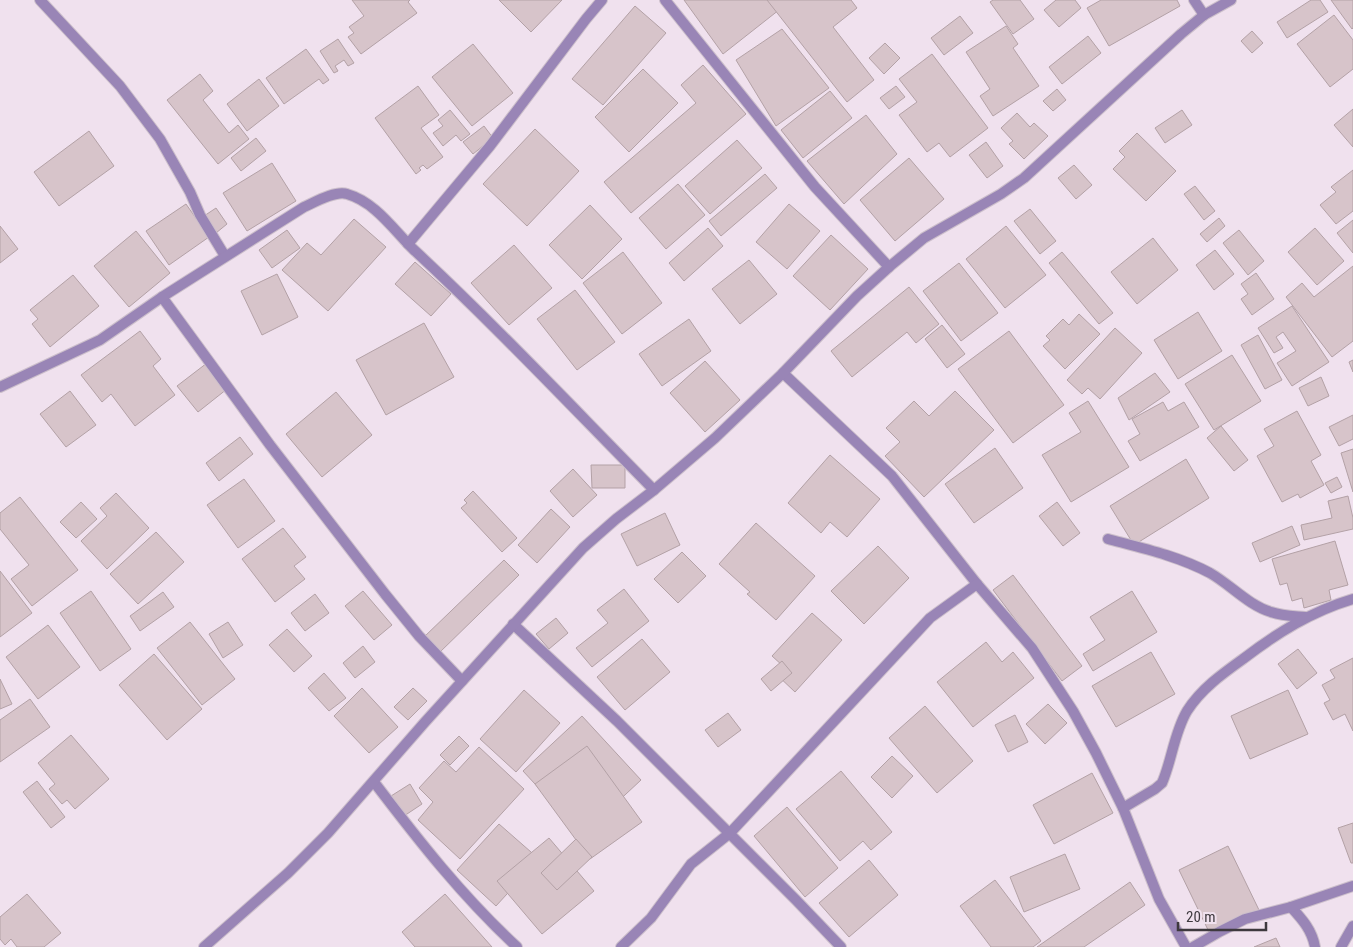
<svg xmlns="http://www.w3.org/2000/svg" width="1353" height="947" viewBox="0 0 1353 947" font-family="'Roboto Condensed',sans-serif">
<rect width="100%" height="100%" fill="#f0e1ee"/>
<g fill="#d7c4ca" stroke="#b3a1a6">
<polygon points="352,0 410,0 408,2 417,13 361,54 348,37 354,33 349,27 364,16"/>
<polygon points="499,0 562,0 531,32"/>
<polygon points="684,0 779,0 784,6 723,54"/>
<polygon points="767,0 851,0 857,8 833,27 874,80 847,102"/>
<polygon points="993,0 1020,0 1034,19 1013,34 990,2"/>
<polygon points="1056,0 1075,0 1081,8 1059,27 1044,10"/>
<polygon points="1101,0 1177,0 1180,6 1109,46 1087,8"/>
<polygon points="1311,0 1320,0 1328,12 1287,38 1277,22"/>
<polygon points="1331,0 1353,0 1353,28 1352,29"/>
<polygon points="635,6 666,33 603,105 572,79"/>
<polygon points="1334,15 1353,40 1353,69 1330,87 1297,44"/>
<polygon points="960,16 973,33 944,55 931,38"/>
<polygon points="1006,26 1018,44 1013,48 1039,86 993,116 980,96 990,89 966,52"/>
<polygon points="782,29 829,88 776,126 736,60"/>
<polygon points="1252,31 1263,43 1252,53 1241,41"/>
<polygon points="1088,36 1101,53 1062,84 1049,67"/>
<polygon points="338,39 354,63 348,66 344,60 335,66 338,71 334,73 320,51"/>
<polygon points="885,43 900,58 884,74 869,58"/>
<polygon points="473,44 513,93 472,126 432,77"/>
<polygon points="306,49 329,80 323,84 319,79 284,104 266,78"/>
<polygon points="932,54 988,128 950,157 939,143 927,152 899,115 917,102 899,79"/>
<polygon points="703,65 746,114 631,213 604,182 696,103 681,85"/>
<polygon points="643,69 678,103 629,152 595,117"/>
<polygon points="200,74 213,91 203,100 229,133 238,125 249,139 218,164 167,100"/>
<polygon points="259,79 279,106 247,131 227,104"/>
<polygon points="418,86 439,115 421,128 443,157 427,169 423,165 419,168 421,170 416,174 375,118"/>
<polygon points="896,86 905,97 889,109 880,98"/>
<polygon points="1057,89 1066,100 1053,111 1043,101"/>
<polygon points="830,91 852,118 803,158 781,130"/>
<polygon points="1353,109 1353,147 1334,125"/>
<polygon points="450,110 470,134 461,141 456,135 443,146 433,133 443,126 438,120"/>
<polygon points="1182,110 1192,125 1165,143 1155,128"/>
<polygon points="1017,113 1030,127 1034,123 1048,136 1024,159 1009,144 1013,141 1001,128"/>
<polygon points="866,115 897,154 844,204 807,161"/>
<polygon points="484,126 493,138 473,154 463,142"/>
<polygon points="535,129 579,171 527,226 483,184"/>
<polygon points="89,131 114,166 59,206 34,172"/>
<polygon points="1137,133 1176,171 1146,201 1113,169 1125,157 1119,151"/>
<polygon points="256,138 266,151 241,171 231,158"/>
<polygon points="737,140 762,168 710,214 685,186"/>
<polygon points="986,142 1003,166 987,178 969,155"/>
<polygon points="909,158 944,199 895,241 860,200"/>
<polygon points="272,163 296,201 247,231 223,193"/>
<polygon points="1074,165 1092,185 1076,199 1058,178"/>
<polygon points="1353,170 1353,211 1336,224 1320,205 1336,192 1331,187"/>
<polygon points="765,174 777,188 721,236 709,221"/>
<polygon points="678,184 705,215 666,249 639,218"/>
<polygon points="1195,186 1215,211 1204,220 1184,194"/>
<polygon points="186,204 209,237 169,265 146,231"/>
<polygon points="789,204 820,231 787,269 756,242"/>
<polygon points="590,205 622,239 582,279 549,245"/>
<polygon points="216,208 227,224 216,233 204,216"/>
<polygon points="1030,209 1056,241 1040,254 1014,221"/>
<polygon points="1219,218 1225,226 1207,242 1200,234"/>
<polygon points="354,219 386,247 328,311 282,270 307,243 321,255"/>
<polygon points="1353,220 1353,253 1337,233"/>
<polygon points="0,226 18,249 0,263"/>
<polygon points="1006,226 1046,275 1005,308 966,259"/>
<polygon points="708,228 723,246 684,281 669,263"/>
<polygon points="1315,228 1344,261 1317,285 1288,252"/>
<polygon points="287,230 300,248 272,268 259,250"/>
<polygon points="1239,230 1264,261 1248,275 1223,243"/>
<polygon points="136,231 170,273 129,307 94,266"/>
<polygon points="831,235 868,269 830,310 793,276"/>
<polygon points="1153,238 1178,270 1137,304 1111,272"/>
<polygon points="514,245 552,288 509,325 471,283"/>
<polygon points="1215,250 1234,274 1214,290 1196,265"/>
<polygon points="623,252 662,303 622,334 583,283"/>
<polygon points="1062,252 1113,313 1099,324 1049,263"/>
<polygon points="749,260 777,294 740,324 712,289"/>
<polygon points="415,262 451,294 431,316 395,284"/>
<polygon points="959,263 998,313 961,341 923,291"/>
<polygon points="1353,266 1353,341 1332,357 1286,297 1302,283 1314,297"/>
<polygon points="1256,273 1274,299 1252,315 1241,299 1248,294 1241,284"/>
<polygon points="277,274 298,317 262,335 241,291"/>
<polygon points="73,275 99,306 50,347 32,324 38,319 30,310"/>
<polygon points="909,287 939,324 916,343 907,332 852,377 831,351"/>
<polygon points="575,290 615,342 577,370 537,319"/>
<polygon points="1292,306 1329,362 1292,386 1277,363 1296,351 1283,332 1276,337 1283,348 1274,353 1258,328"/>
<polygon points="1198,312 1222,351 1178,379 1154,340"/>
<polygon points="1079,314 1100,334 1065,369 1043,346 1050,340 1046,336 1063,319 1069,325"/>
<polygon points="689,319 711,351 662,386 639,354"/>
<polygon points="424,323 454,377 386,415 356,360"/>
<polygon points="942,325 965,354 947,368 925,339"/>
<polygon points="1115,328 1142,353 1100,399 1088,388 1082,394 1067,380"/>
<polygon points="140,331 161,359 153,366 175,395 135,426 111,394 102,402 81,375"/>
<polygon points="1009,331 1064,405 1013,443 958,369"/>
<polygon points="1258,335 1282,380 1265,389 1241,345"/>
<polygon points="1232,355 1261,401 1214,430 1185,384"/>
<polygon points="1353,360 1353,372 1349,362"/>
<polygon points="705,361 740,400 705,432 670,393"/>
<polygon points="207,363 227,389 198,412 177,386"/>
<polygon points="1155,373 1170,392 1129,420 1118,398"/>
<polygon points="1321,377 1329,396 1308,406 1299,388"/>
<polygon points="70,391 96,425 66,447 40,414"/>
<polygon points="955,391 994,430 924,497 885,456 900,442 886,428 914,401 929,416"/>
<polygon points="336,392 372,435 322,477 286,434"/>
<polygon points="1088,401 1129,467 1071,502 1042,455 1081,432 1069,413"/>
<polygon points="1163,402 1168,411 1184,402 1199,427 1140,461 1128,441 1140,434 1132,419"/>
<polygon points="1297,411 1321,455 1311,461 1324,485 1300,498 1298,494 1282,502 1257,456 1274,446 1264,429"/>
<polygon points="1353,415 1353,439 1339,446 1329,427"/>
<polygon points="1221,426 1248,460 1234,471 1207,438"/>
<polygon points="240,437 253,454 219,481 206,463"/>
<polygon points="995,448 1023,488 974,523 945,484"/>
<polygon points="1353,449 1353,492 1341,453"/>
<polygon points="830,455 880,499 847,537 830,522 821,533 788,503"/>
<polygon points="1186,459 1209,498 1134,545 1110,506"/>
<polygon points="591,465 625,465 625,488 592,488"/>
<polygon points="573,469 597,495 573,517 550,491"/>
<polygon points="1337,477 1342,487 1331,493 1325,483"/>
<polygon points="244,479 275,521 238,548 207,505"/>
<polygon points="473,491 517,538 502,552 461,508 467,503 464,500"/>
<polygon points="116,493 149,528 107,569 81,541 107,516 100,508"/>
<polygon points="1348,496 1353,518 1353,529 1304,540 1301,525 1332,518 1328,501"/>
<polygon points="20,497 78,570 32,606 11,579 29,565 0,529 0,513"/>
<polygon points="81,502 97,519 76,538 60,522"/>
<polygon points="1057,502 1080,533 1063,546 1039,516"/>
<polygon points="551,509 570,527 537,563 518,545"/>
<polygon points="665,513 680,545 637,566 621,534"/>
<polygon points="756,523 815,576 776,620 747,594 750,592 719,564"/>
<polygon points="1292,526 1300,545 1260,562 1252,543"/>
<polygon points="283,528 306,557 294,566 305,579 275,602 242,559"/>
<polygon points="156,532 184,562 138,604 110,574"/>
<polygon points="1335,541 1348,585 1329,590 1331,600 1304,608 1302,598 1292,601 1287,583 1280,585 1272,559"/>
<polygon points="878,546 909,578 864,624 831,591"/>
<polygon points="682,552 706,576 678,603 654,579"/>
<polygon points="504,560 519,575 439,653 424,637"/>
<polygon points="0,571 32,613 0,637"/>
<polygon points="1013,575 1082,666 1062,681 993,590"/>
<polygon points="624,589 649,621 592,667 576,648 608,623 597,610"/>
<polygon points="91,591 131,649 100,671 60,613"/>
<polygon points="363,591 392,625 374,640 345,606"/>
<polygon points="1132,591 1157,632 1093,671 1083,654 1105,640 1090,617"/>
<polygon points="163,592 174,607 140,631 130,616"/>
<polygon points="315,594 329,613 305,631 291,613"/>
<polygon points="812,613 842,640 795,692 776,674 783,666 772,656"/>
<polygon points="556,618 568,633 549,649 536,634"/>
<polygon points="190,622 235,679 202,705 157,648"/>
<polygon points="228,622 243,645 223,658 209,634"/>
<polygon points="48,625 80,667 38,699 6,657"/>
<polygon points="287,629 312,656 294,672 269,645"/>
<polygon points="642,639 670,672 625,710 597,677"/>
<polygon points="986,642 1002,662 1013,652 1034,678 973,727 937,682"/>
<polygon points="363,646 375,662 355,678 343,663"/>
<polygon points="1298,649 1317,673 1297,689 1278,664"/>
<polygon points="1151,652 1175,694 1116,727 1092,686"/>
<polygon points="154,654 202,709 167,740 119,685"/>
<polygon points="1353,658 1353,731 1345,714 1333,720 1324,703 1330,700 1322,685 1335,678 1330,670"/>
<polygon points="782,661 792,673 771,691 761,679"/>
<polygon points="324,673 346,698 329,711 308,688"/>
<polygon points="0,679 12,704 0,709"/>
<polygon points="362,688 398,727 369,753 334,716"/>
<polygon points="413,688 427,701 408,720 394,707"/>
<polygon points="524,690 560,723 516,772 480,739"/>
<polygon points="1288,690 1308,734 1250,759 1231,716"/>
<polygon points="30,699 50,727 0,762 0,720"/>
<polygon points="1048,704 1067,723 1045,744 1026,724"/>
<polygon points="925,706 973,761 937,793 889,738"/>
<polygon points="728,713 741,730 718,747 705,730"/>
<polygon points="1015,715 1028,742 1008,752 995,725"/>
<polygon points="582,716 641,780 582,835 523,771"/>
<polygon points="71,735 109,779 75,809 67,800 62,804 49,789 55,784 38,763"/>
<polygon points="459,736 469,746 450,765 440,755"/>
<polygon points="587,746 642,822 590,859 535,784"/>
<polygon points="479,747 524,789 460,859 418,820 433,802 419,788 444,761 456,772"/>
<polygon points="892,756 913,776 892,798 871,777"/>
<polygon points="841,771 892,832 871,850 863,841 840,861 796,809"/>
<polygon points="1092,773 1113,813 1054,844 1033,805"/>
<polygon points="37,781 65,817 51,828 23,792"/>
<polygon points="410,784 422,804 404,816 391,796"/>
<polygon points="787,807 838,868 805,897 754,836"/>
<polygon points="1353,823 1353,863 1351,863 1338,828"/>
<polygon points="499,824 539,859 496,906 457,870"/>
<polygon points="549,838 594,891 542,934 497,881"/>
<polygon points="576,839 592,857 557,890 541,873"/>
<polygon points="1228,846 1259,910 1210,934 1179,870"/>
<polygon points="1065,854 1080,889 1024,912 1010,877"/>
<polygon points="869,860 898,895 849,937 819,903"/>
<polygon points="995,880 1041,941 1033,947 991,947 960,906"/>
<polygon points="1130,882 1145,905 1084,947 1037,947"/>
<polygon points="27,894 61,933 44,947 17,947 11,939 5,945 0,939 0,917"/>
<polygon points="445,894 492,947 415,947 402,932"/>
<polygon points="1276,938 1280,947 1254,947"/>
</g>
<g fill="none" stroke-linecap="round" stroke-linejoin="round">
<defs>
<g id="street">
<polyline points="40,0 120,86 160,139 190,192 200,215 225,256"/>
<polyline points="665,0 815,187 889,267"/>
<polyline points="1194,0 1204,15"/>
<polyline points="408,244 490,146 586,19 602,0"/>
<polyline points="162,297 270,445 385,594 419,636 462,681"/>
<polyline points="783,373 892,476 977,584 1032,648 1073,711 1096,753 1123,808 1159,899 1186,947"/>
<path d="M0 387 100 340 162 297 304 207C315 202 336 190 347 194 375 202 393 229 413 249 496 326 574 409 654 490"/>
<path d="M1108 539C1142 548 1178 556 1210 573 1231 585 1248 605 1271 612 1282 616 1294 616 1305 617"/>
<polyline points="513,624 617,721 796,900 841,947"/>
<path d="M374 782C419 841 462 896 517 947"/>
<path d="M1123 808 1155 789 1162 783C1172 760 1174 733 1187 711 1201 689 1222 674 1243 659 1277 633 1312 611 1353 599"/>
<path d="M1291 907C1302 919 1312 930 1315 947"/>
<polyline points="204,947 288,873 328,833 425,722 583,548 616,519 654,490 715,438 783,373 857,296 889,267 924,238 1001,194 1024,178 1181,34 1204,15 1231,0"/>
<polyline points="621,947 651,918 691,864 730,833 930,618 977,584"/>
<polyline points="1193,947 1219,932 1245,919 1291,907 1353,886"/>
<polyline points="1341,947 1353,926"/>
</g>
</defs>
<use href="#street" stroke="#ccbfcb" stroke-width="12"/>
<use href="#street" stroke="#9985b6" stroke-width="10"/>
</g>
<path d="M1178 922v8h88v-8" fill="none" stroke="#3e393e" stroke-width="2.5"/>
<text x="1186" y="922" font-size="15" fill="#3e393e" stroke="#f0e1ee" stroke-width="4" paint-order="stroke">20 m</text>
</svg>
